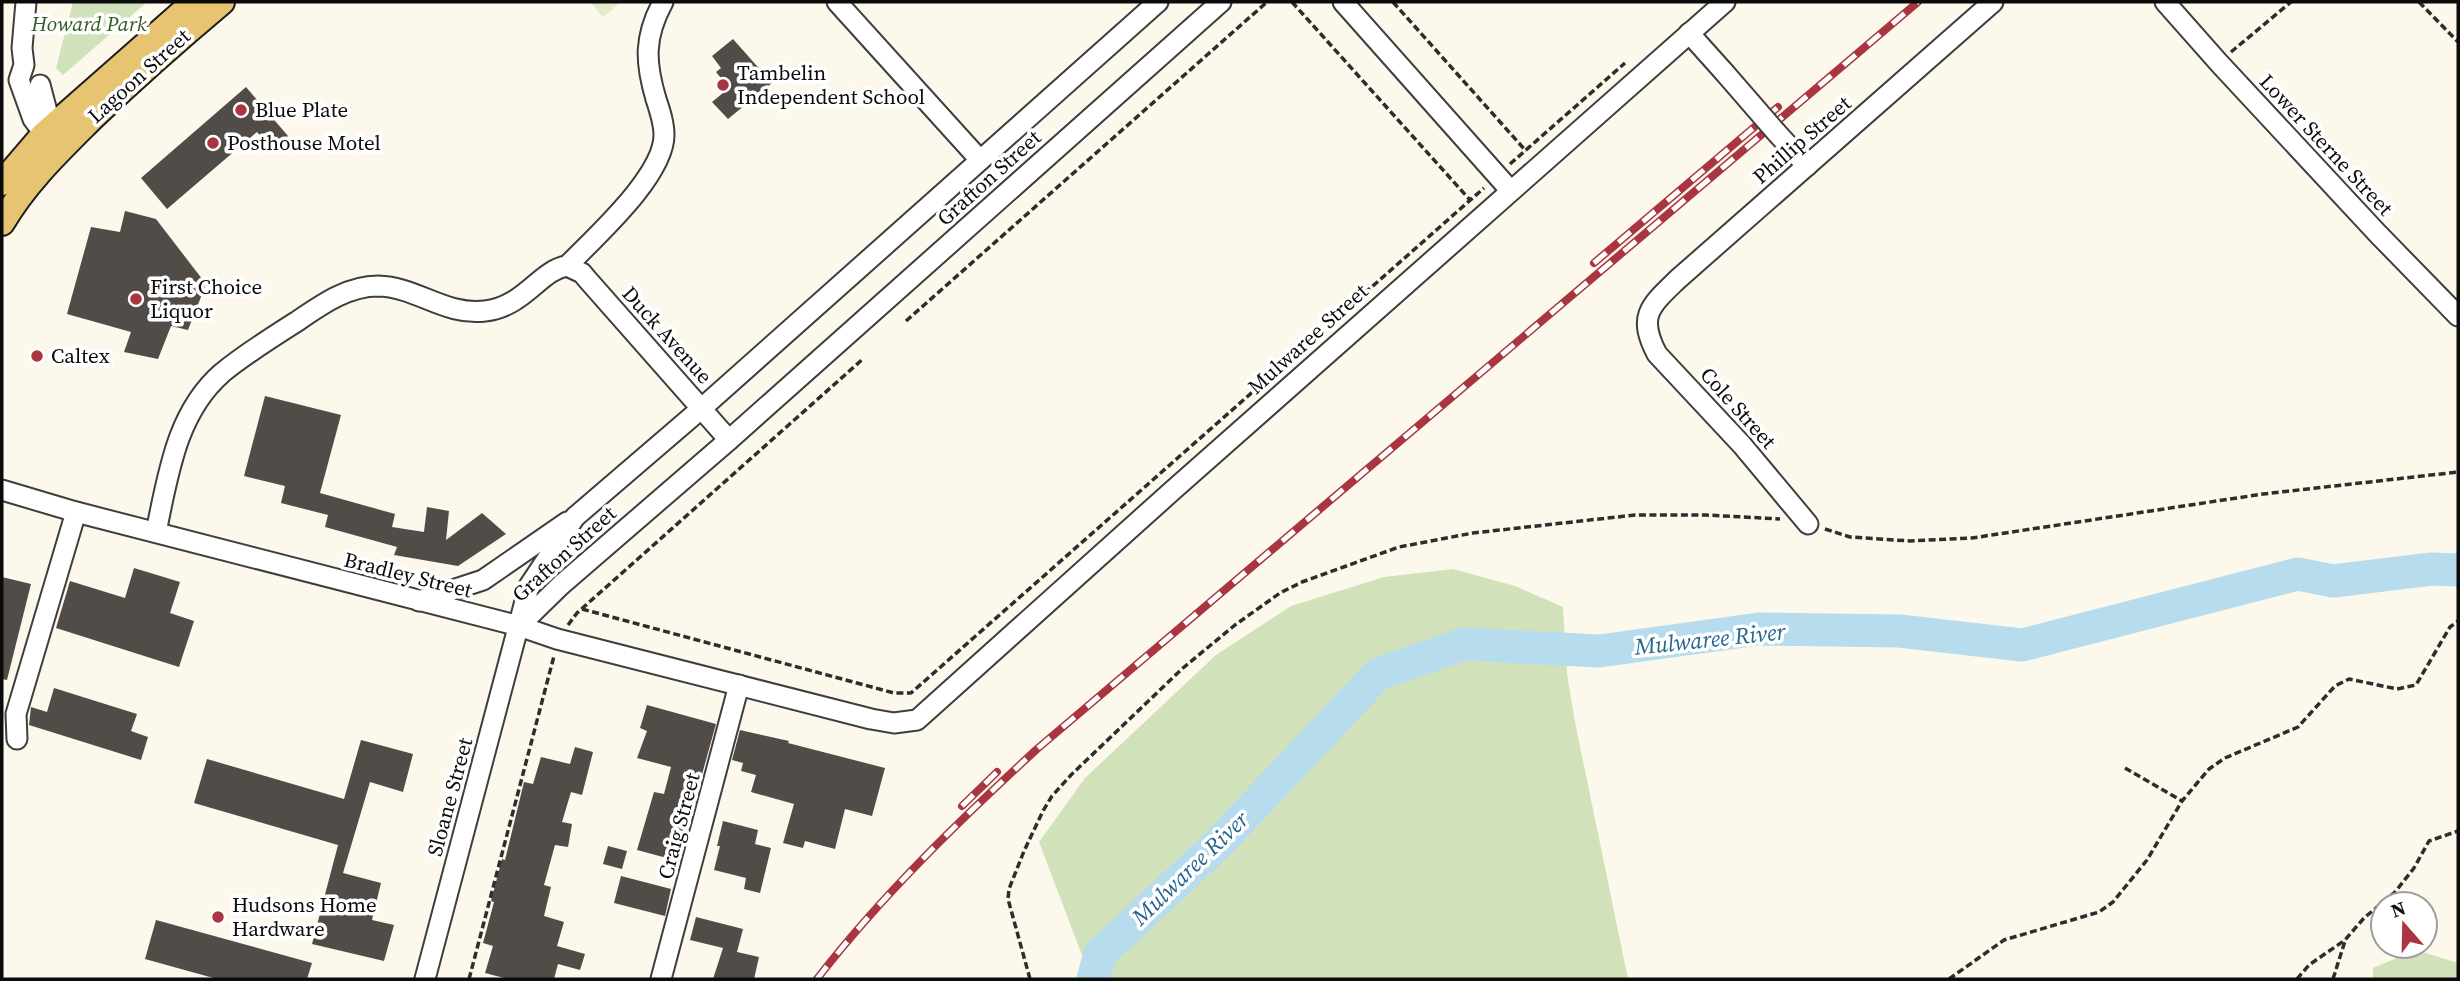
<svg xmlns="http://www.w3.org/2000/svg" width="2460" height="981" viewBox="0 0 2460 981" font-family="'Source Serif 4',serif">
<rect width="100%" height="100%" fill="#fcf8eb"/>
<g fill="#d1e2ba">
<polygon points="73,2 147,2 63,75 56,68"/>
<polygon points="1453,569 1515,586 1563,607 1567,674 1575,722 1628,979 1091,979 1039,842 1085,778 1216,655 1291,606 1384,577"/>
<polygon points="2416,950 2458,963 2458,979 2373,979 2373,968"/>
</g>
<polygon fill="#e1ebca" points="590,2 621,2 603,17"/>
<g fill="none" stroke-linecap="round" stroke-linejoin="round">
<polyline stroke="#b6dcee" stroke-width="33" points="1093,979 1100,954 1219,843 1378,674 1464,644 1599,651 1759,629 1899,631 2022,645 2298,574 2333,581 2432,569 2458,570"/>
</g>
<g fill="#524c49">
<polygon points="733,39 772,83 728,119 712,102 729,88 716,72 721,68 712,56"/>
<polygon points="246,87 288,136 272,150 257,132 167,209 141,178"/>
<polygon points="125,211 156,219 206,284 188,330 171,326 158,359 124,352 131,332 67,314 91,227 120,232"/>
<polygon points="265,396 341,415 320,493 395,514 392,527 424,532 427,507 449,511 446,540 482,513 506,534 458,566 394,555 397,547 325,527 328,515 281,503 285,486 244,476"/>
<polygon points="134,568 180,582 170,613 194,621 179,667 56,628 70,581 125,598"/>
<polygon points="2,577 31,584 7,680 2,679"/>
<polygon points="54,688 137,714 131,731 148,737 141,760 29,725 31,707 47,712"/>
<polygon points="647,705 716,724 678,861 637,850 654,792 664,794 671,767 637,758 647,731 640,728"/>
<polygon points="740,730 789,741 788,743 885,768 872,816 845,809 835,849 805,841 803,848 783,843 794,804 751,792 756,775 741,771 743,763 732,760"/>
<polygon points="361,740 413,754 403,792 370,782 343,873 381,883 372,920 394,925 384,961 312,944 338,845 194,803 207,759 344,799"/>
<polygon points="575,747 593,752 582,795 571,792 562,822 572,824 568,847 555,845 544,885 551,887 544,916 564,922 557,946 585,954 580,970 558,964 554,979 508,979 485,973 493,946 483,943 494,902 491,901 502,859 505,860 524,782 533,784 541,757 570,764"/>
<polygon points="723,821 758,830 755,844 771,848 760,893 744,889 746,878 714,870 720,846 717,846"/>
<polygon points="608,846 627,851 622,869 603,864"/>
<polygon points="621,876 671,889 665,916 614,903"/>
<polygon points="696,917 743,929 737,952 759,957 754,979 713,979 723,948 690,940"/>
<polygon points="156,920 312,963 307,979 217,979 145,959"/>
</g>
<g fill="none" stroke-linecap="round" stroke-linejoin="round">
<defs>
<g id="minor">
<polyline points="26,2 22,48 24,65 19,80 33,119 52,145"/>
<polyline points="837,2 980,160"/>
<polyline points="1343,2 1510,190"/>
<polyline points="2165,2 2219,63 2378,234 2458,316"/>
<polyline points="1689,33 1724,72"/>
<polyline points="40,85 54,138"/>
<polyline points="1776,132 1807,166"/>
<polyline points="567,266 582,273 587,279 729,440"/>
<polyline points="2,490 76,512 519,626 557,639 871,719 894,723 917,720 1172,491 1725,2"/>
<path d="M1808 524 1742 445 1657 354C1637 316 1650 306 1678 279L1993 2"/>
<path d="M156 532C168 476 176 413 222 373 245 354 271 338 296 322 321 305 347 286 378 286 417 287 445 316 485 311 524 307 540 270 567 266 595 237 664 176 664 135 664 123 660 111 656 99 645 62 644 37 663 2"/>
<polyline points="419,601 483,580 567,522"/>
<polyline points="519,626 561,585 729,440 1221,2"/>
<polyline points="17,739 16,714 76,512"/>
<polyline points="425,979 529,586 575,517 702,408 1158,2"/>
<polyline points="661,979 739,685"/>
</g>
<g id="major">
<polyline points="2,183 43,135 194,2"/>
<path d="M2 223C26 182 60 150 93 117 135 77 178 39 222 2"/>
</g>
</defs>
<use href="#minor" stroke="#3e3e3e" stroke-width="23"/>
<use href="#major" stroke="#1c1c1c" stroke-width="28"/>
<g stroke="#2d2d2d" stroke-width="3.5" stroke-dasharray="7 3.5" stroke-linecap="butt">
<polyline points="1292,2 1470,200"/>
<polyline points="1393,2 1526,151"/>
<polyline points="2419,2 2458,42"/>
<polyline points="2231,52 2291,2"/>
<polyline points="1510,164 1625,63"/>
<polyline points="906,321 1267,2"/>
<polyline points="1825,529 1850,537 1910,541 1972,538 2263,494 2458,472"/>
<polyline points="582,609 894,693 911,693 1484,188"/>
<polyline points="568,625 577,613 864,358"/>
<polyline points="2125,768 2182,801"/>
<polyline points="469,979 554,656"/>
<polyline points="1030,979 1008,899 1009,889 1024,851 1043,811 1052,796 1071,775 1183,668 1235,625 1280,593 1302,582 1399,547 1473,533 1635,515 1706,515 1780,519"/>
<polyline points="1949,979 2004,940 2099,912 2113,902 2147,860 2182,801 2209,769 2225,758 2298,727 2335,686 2349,679 2397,689 2416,685 2450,627 2458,621"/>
<polyline points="2297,979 2309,965 2345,940 2364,918 2395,892 2414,868 2429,841 2458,831"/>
<polyline points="2333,979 2345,941"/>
</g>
<use href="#minor" stroke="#fff" stroke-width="19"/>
<use href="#major" stroke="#e7c471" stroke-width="24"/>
<defs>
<g id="rail">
<polyline points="1594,263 1778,107"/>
<polyline points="962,806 997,772"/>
<path d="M817 979C882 895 959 821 1037 749L1918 2"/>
</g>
</defs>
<use href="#rail" stroke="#a93540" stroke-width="8"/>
<use href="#rail" stroke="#fff" stroke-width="5" stroke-dasharray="16" stroke-linecap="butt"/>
<defs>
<polyline id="minor-bridge" points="1724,72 1776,132"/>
</defs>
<use href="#minor-bridge" stroke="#3e3e3e" stroke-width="23" stroke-linecap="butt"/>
<use href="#minor-bridge" stroke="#fff" stroke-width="19"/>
</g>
<g fill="#a93540" stroke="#fff" stroke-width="2.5">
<circle cx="723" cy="85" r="7"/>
<circle cx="241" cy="110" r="7"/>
<circle cx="213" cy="143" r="7"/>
<circle cx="136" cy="299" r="7"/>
<circle cx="37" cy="356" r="7"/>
<circle cx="218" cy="917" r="7"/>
</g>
<g text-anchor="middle" stroke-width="7" stroke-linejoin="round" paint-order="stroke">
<g font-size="21" font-style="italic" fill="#325a24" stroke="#fff">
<text x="89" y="31">Howard Park</text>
</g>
<g font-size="21" fill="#0b0b0b" stroke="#fff" text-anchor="start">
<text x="737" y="80">Tambelin<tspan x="737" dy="24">Independent School</tspan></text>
<text x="255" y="117">Blue Plate</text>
<text x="227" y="150">Posthouse Motel</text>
<text x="150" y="294">First Choice<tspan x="150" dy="24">Liquor</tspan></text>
<text x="51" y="363">Caltex</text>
<text x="232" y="912">Hudsons Home<tspan x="232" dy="24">Hardware</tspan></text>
</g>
<g font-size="21" fill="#0b0b0b" stroke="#fff">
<text transform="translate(139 76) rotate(-42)" y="7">Lagoon Street</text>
<text transform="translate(1802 140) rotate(-41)" y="7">Phillip Street</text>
<text transform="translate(2326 145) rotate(47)" y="7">Lower Sterne Street</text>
<text transform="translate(989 178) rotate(-42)" y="7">Grafton Street</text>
<text transform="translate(667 335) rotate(48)" y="7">Duck Avenue</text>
<text transform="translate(1308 339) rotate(-42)" y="7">Mulwaree Street</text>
<text transform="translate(1738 408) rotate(48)" y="7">Cole Street</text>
<text transform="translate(564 554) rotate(-42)" y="7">Grafton Street</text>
<text transform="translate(408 575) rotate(14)" y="7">Bradley Street</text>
<text transform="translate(450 797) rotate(-75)" y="7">Sloane Street</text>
<text transform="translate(679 826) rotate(-75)" y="7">Craig Street</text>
</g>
<g font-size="23" font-style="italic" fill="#25648c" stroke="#fff">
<text transform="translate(1710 639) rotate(-6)" y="8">Mulwaree River</text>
<text transform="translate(1190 868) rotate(-44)" y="8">Mulwaree River</text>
</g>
</g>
<rect width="2460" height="981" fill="none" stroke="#0b0b0b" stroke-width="7"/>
<g transform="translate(2404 925) rotate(340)"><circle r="33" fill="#ffffff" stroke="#9d9d9d" stroke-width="2"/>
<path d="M0-5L12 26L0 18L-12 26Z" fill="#a93540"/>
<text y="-10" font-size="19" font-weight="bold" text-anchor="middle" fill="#0b0b0b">N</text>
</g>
</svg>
